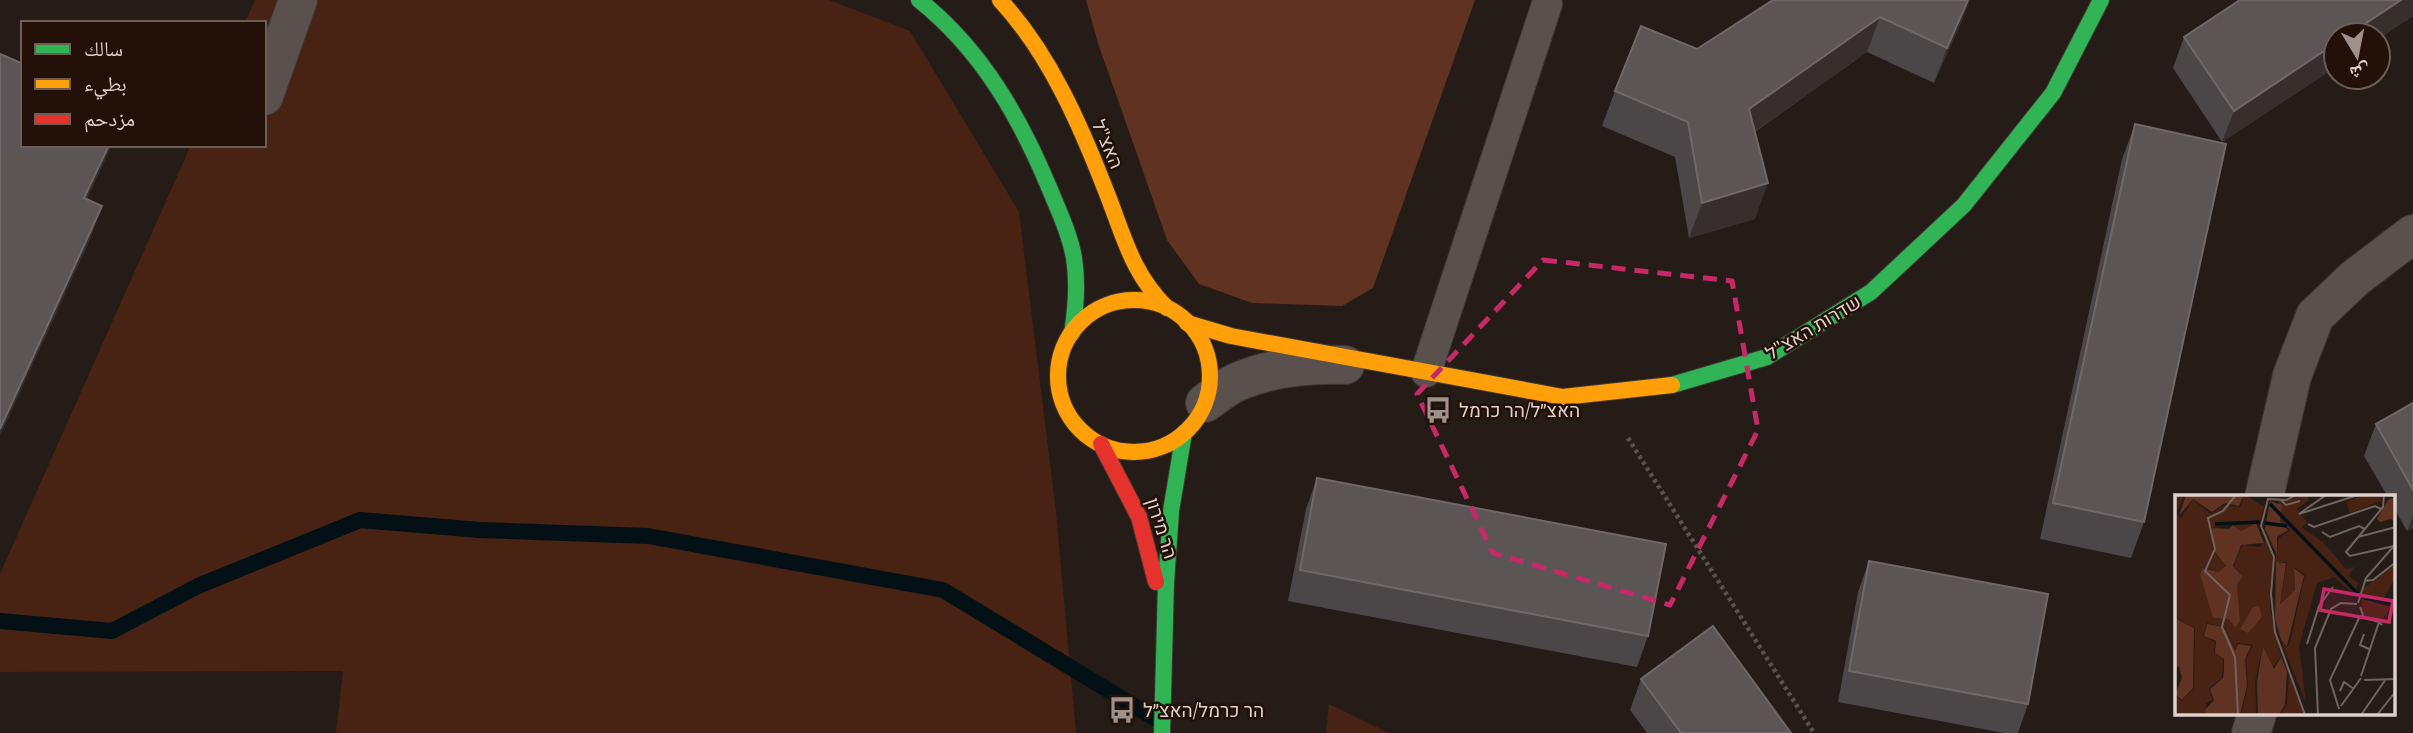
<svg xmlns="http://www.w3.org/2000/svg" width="2413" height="733" viewBox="0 0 2413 733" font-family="Georgia,'Noto Naskh Arabic',Heebo,serif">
<rect width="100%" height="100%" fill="#261c17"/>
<g fill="#482212">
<polygon points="255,0 829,0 910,31 1019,212 1056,512 1076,733 336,733 343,671 0,672 0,574 191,145 264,145 264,23 245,23"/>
<polygon points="1329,704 1389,733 1326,733"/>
</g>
<polygon fill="#5f3221" points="1086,0 1475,0 1373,288 1342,306 1252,303 1199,284 1167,240 1098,43"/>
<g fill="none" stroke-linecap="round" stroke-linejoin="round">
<polyline stroke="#031116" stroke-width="16" points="0,621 112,631 198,586 360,520 480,530 648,536 943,590 1159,721"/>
<defs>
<polyline id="lane" points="1426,372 1547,4"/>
<g id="street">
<polyline points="264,96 298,0"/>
<path d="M1205 403C1215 396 1226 387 1237 382 1272 367 1308 364 1345 365"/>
<polyline points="2264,497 2292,376 2315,316 2355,278 2413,234"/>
<polyline points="2251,733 2257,714"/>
</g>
<g id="fast">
<path d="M919 0C982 50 1021 119 1051 192 1060 214 1070 235 1074 258 1078 283 1076 308 1072 333"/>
<polyline points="1672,385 1767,357 1871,292 1964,205 2053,93 2101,0"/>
<polyline points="1162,733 1166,583 1171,511 1184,433"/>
</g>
<g id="slow">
<path d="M1000 0C1049 53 1080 124 1106 191 1124 236 1131 272 1167 308"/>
<circle cx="1134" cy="376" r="76"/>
<polyline points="1187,323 1231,336 1563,397 1672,385"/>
</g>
<polyline id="jam" points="1101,444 1139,517 1156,582"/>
</defs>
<use href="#lane" stroke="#403734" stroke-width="32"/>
<use href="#street" stroke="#403734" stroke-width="40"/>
<use href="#fast" stroke="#403734" stroke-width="18"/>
<use href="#slow" stroke="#403734" stroke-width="18"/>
<use href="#jam" stroke="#403734" stroke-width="18"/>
<polyline stroke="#59524f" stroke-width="4.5" stroke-dasharray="3.5 3.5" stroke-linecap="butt" points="1628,438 1814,733"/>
<use href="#lane" stroke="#5a504d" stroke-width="30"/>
<use href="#street" stroke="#5a504d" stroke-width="38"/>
<use href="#fast" stroke="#30b455" stroke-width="16"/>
<use href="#slow" stroke="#ff9f0a" stroke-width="16"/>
<use href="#jam" stroke="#e5322d" stroke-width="16"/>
</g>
<g fill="#4b4648">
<polygon points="1773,0 1963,18 1934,83 1867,52 1755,132 1755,219 1689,238 1675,157 1602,126 1615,91 1697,49"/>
<polygon points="2413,16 2378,39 2378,35 2336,35 2336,67 2222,142 2173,68 2184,37"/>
<polygon points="2135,124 2144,522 2131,558 2040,539 2122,159"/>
<polygon points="2413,403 2413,528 2407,531 2394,508 2394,497 2388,497 2364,456 2376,424"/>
<polygon points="1317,478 1648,636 1637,667 1288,601 1306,509"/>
<polygon points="1869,561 2028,704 2018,733 2004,733 1838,702 1858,592"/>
<polygon points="1641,679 1791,733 1647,733 1630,710"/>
</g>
<g fill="#362f2e">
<polygon points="1968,0 1970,0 1963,18 1934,83 1947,48"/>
<polygon points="2401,0 2413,0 2413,16 2378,39 2378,35 2348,35"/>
<polygon points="1880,17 1867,52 1736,145 1749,109"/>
<polygon points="2336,43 2336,67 2222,142 2234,111"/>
<polygon points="109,145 112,145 71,234 84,198"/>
<polygon points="1768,183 1755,219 1689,238 1702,203"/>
<polygon points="102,206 89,242 0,436 0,429"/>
<polygon points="2413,516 2413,528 2407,531"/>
</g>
<g fill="#5b5556" stroke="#6f6868" stroke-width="2">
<polygon points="1773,0 1968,0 1947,48 1880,17 1749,109 1768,183 1702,203 1688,122 1615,91 1641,26 1697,49"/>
<polygon points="2240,0 2401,0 2348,35 2336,35 2336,43 2234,111 2184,37"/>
<polygon points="0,54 23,64 23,145 109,145 84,198 102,206 0,429"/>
<polygon points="2135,124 2226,144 2144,522 2053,503"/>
<polygon points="2413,403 2413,490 2376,424"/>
<polygon points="1317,478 1666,544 1648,636 1300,570"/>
<polygon points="1869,561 2048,594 2028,704 1849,671"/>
<polygon points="1713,626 1791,733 1681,733 1641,679"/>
</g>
<path fill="none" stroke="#c52a66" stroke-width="5" stroke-dasharray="14 9" stroke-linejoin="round" d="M1543 260 1732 281 1758 430 1670 605 1493 553 1417 394Z"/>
<defs>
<symbol id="bus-bare" viewBox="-9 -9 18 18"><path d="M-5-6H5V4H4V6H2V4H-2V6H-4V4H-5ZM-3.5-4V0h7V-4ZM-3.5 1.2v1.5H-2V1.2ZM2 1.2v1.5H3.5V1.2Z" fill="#9e918c" stroke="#221009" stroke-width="2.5" paint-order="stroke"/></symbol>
</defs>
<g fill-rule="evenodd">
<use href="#bus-bare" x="1419" y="391" width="38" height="38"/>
<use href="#bus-bare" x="1103" y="691" width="38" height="38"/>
</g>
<g text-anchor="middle" stroke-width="5" stroke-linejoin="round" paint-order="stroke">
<g font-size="19" fill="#ded0cb" stroke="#221009">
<text transform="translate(1108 144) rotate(67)" y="7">האצ"ל</text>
<text transform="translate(1813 327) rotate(-31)" y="7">שדרות האצ"ל</text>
<text transform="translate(1162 528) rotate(72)" y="7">הר מירון</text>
</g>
<g font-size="19" fill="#ded0cb" stroke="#221009" text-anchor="start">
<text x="1459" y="417">האצ״ל/הר כרמל</text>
<text x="1143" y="717">הר כרמל/האצ״ל</text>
</g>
</g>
<g transform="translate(2175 495)">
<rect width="220" height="220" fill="#261c17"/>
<path d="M0 0H9L1 19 6 23 18 5 36 19 51 10 65 12 70 0 89 12 84 30 81 28 66 36 58 29 36 33 38 56 51 71 43 77 27 72 25 80 38 123 53 124 61 133 65 126 62 89 68 82 59 71 65 54 69 50 85 52 91 45 98 63 95 113 106 161 98 172 88 150 80 187 81 220H66L73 191 71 164 78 150 62 148 60 155 50 132 32 128 28 141 40 147 39 158 48 164 47 183 34 193 38 205 31 208V220H0V200L7 206 19 193 20 133 0 122ZM131 0 134 5 122 14 132 27 127 33 148 47 171 74 179 72 174 81 183 88 180 100 159 82 142 88 124 151 131 208 106 146 113 151 115 147 130 80 119 72 120 95 105 108 112 67H100L104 43 115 35 106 27 104 6ZM188 0H205L206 6 175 18 171 7ZM220 69V83L208 105 220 112 217 111 206 126 193 124 186 116 188 94ZM114 178 129 220 106 219 112 209Z" fill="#482212"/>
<path d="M11 0H69L64 11 50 8 37 17 18 4 4 21ZM220 2V28L216 24 205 27 202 24 213 5ZM95 6 107 10 105 26 113 35 102 42V60L90 34ZM81 28 89 48 66 50 58 71 68 82 62 89 65 126 61 133 53 124 38 123 25 80 27 73 43 77 51 71 39 56 37 33 54 34 58 30 66 36ZM101 67 111 68 105 109 120 95 119 73 129 81 112 151 106 145 100 123ZM84 111 87 122 73 138 65 134 78 112ZM0 123 19 133 18 193 7 205 0 199 7 183 4 171 0 174ZM32 129 49 132 60 156 63 149 76 151 70 164 72 191 65 220H32L30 215 39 205 35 194 48 183 49 176V164L40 158 41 146 29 141ZM88 151 99 174 106 162 112 176 110 209 104 220H83L82 187Z" fill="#5f3221"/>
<path fill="none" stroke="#031116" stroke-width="3.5" d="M95 9 183 99M90 28 112 31M40 29 85 27M187 102 221 111"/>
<path fill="none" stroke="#70645f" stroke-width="2" d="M61 0 48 16 33 23 40 54 30 76 55 100 47 132 60 162 63 220M121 0 111 5 93 4 86 31 99 62 96 99 100 137 130 220M151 0 124 19 183 0M106 5 111 10 125 6M133 29 139 32 200 11 206 14M147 37 155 42 184 31 190 34M183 42 221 32M189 86 198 85 221 67M183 108 191 83 219 51 175 61 171 57 208 12 209 0M185 112 189 123 204 127M189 139 185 150 196 155M132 149 144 111 158 92M186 181 204 127 207 130M189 185 221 184M165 196 169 187 179 194M166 211 186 183M164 214 155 185 185 121M143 220 140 153 156 114 166 108 182 109M186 220 211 184M202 220 221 196"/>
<path fill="#c52a66" fill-opacity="0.15" stroke="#c52a66" stroke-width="3.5" d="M149 94 218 106 214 127 145 115Z"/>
<rect width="220" height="220" fill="none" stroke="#ded0cb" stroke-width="3.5"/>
</g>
<rect x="21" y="21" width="245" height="126" fill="#221009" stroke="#6d5d57" stroke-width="2"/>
<rect x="35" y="44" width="35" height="10" fill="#30b455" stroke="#6d5d57" stroke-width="2"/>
<text x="84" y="56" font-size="21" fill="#ded0cb">سالك</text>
<rect x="35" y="79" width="35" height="10" fill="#ff9f0a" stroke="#6d5d57" stroke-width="2"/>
<text x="84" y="91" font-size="21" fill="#ded0cb">بطيء</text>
<rect x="35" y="114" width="35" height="10" fill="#e5322d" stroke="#6d5d57" stroke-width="2"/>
<text x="84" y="126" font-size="21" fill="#ded0cb">مزدحم</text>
<g transform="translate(2357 56) rotate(170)"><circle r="33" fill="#221009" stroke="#6d5d57" stroke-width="2"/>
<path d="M0-5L12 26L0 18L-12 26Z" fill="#9e918c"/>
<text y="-10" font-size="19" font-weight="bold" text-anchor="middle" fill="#ded0cb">ش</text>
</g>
</svg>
